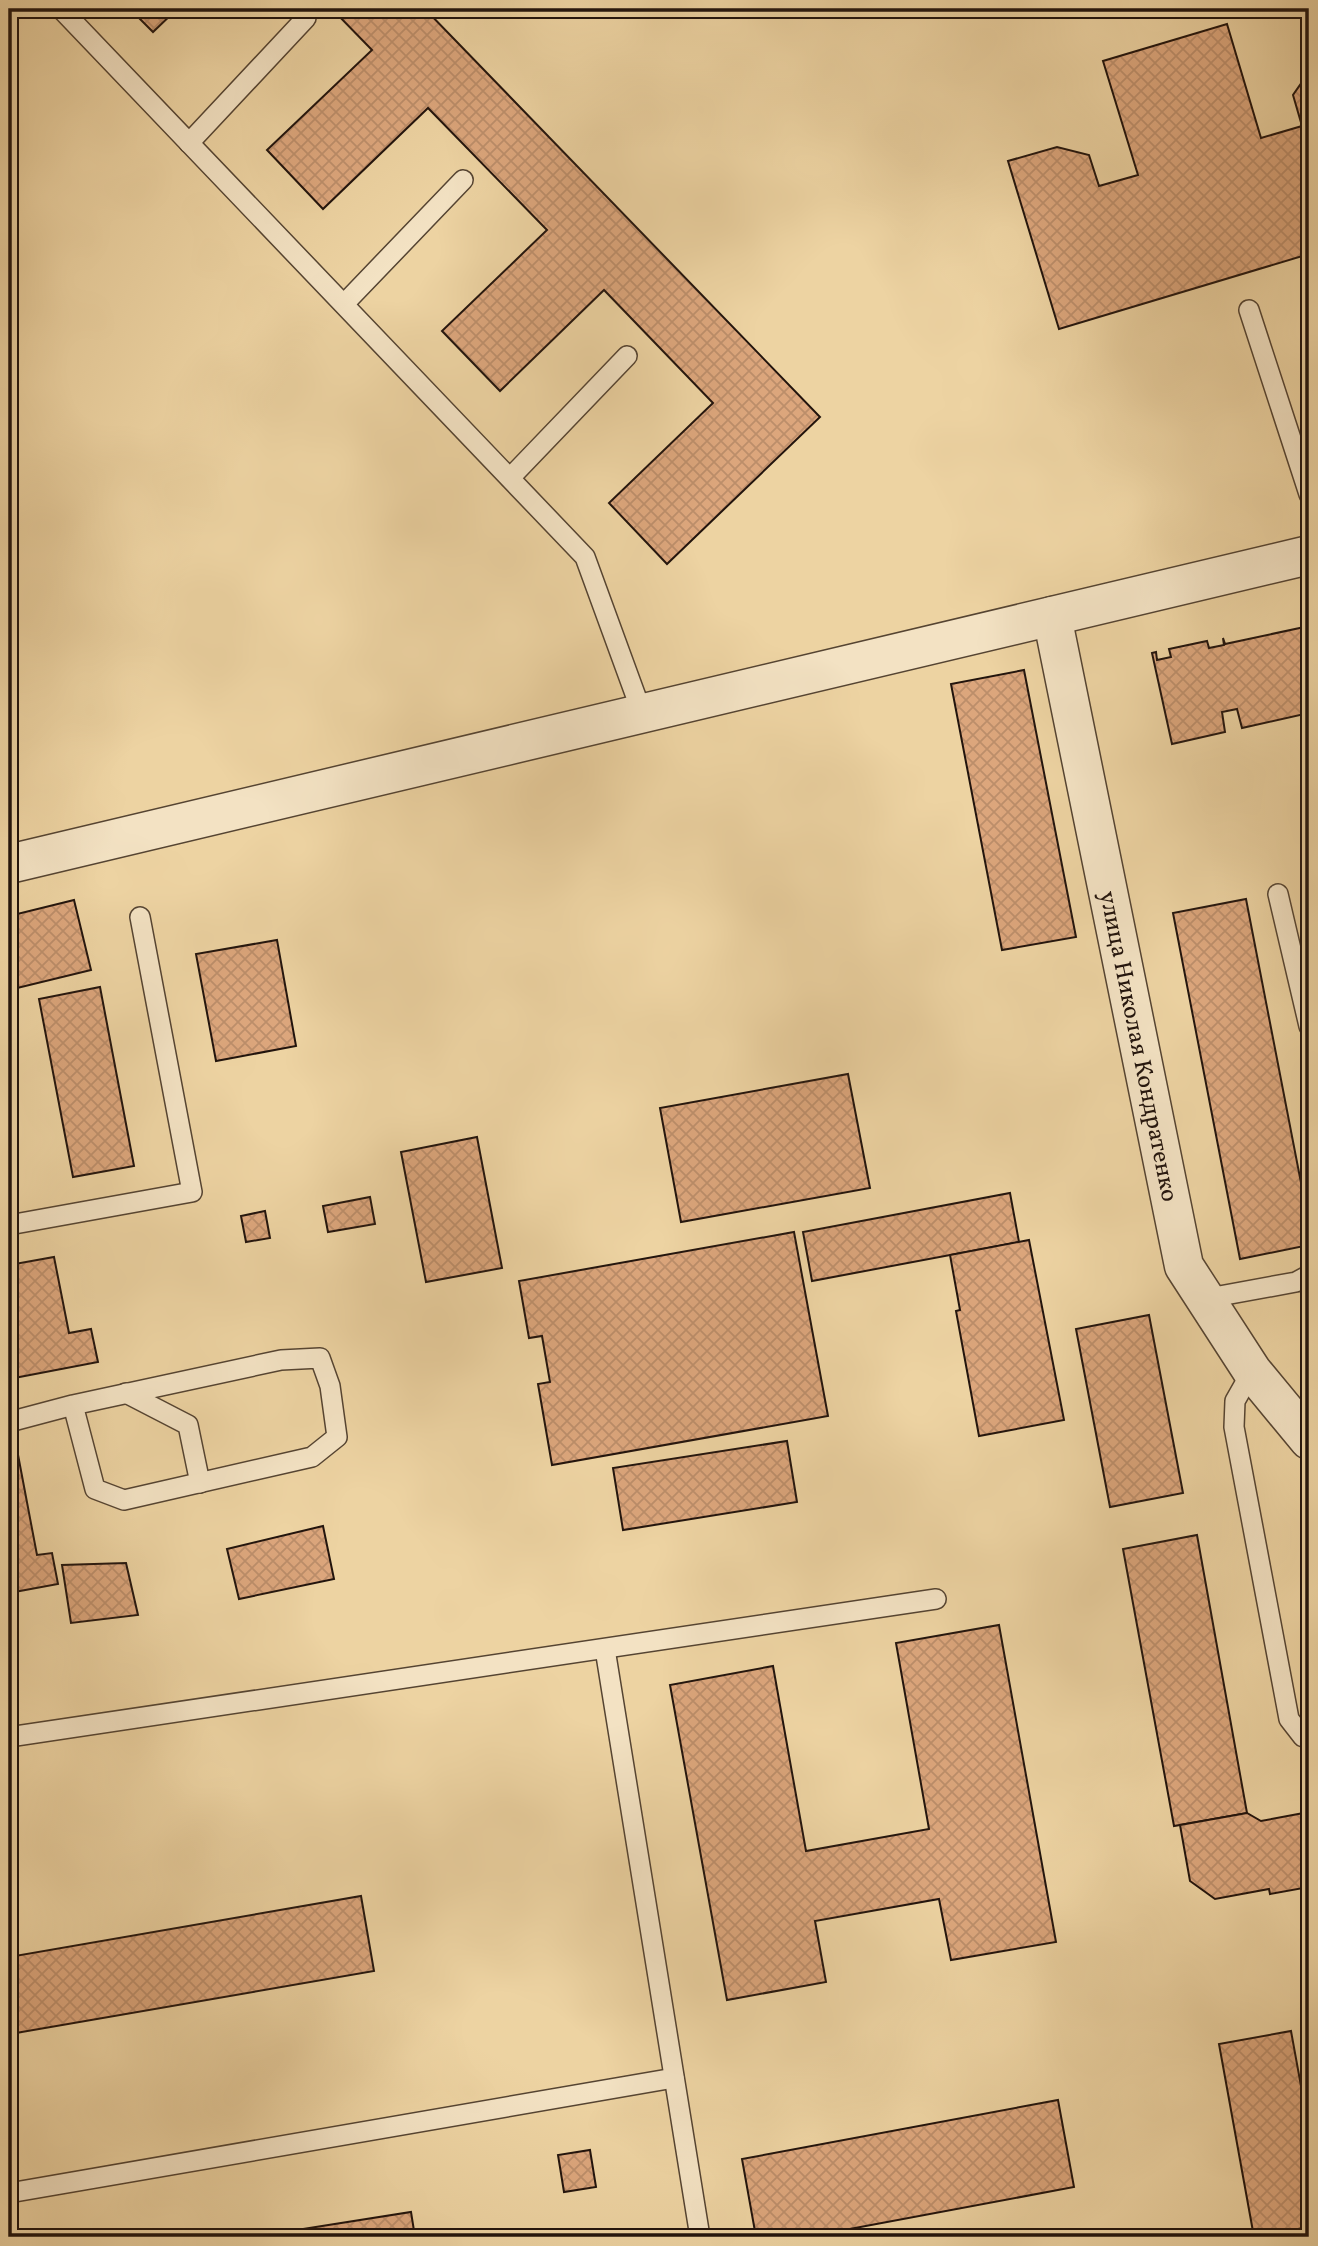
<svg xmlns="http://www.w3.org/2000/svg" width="1318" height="2246" viewBox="0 0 1318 2246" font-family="Vollkorn,serif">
<defs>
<pattern id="building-cross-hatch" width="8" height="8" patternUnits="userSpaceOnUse" patternTransform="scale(1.75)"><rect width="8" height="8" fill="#dca67c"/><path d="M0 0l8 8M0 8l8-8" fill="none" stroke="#bc8e6a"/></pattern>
</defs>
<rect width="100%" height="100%" fill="#edd3a2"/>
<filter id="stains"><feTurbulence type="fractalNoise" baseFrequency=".00286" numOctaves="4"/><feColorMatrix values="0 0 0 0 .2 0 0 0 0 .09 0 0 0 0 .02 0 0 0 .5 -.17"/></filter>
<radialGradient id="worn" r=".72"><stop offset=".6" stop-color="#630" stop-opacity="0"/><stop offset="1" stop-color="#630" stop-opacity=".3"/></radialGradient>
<g fill="url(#building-cross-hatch)" stroke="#22140d" stroke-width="2">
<polygon points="130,9 177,9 153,32"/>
<polygon points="332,9 425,9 820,417 667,564 609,503 713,403 604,290 500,391 442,331 547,230 428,108 323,209 267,150 372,50"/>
<polygon points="1227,24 1261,138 1302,126 1293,95 1309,72 1309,254 1059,329 1008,161 1057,147 1089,155 1099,186 1138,175 1103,61"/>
<polygon points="1309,626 1309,713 1242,728 1237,709 1222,712 1225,732 1172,744 1152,653 1156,652 1157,660 1171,657 1169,649 1207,641 1209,648 1224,645 1223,638 1225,644"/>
<polygon points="1024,670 1076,937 1002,950 951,684"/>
<polygon points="1246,899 1309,1224 1309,1245 1240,1259 1173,913"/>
<polygon points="74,900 91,970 9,990 9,916"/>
<polygon points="277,940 296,1046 216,1061 196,954"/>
<polygon points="100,987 134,1166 73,1177 39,999"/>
<polygon points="848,1074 870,1188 681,1222 660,1108"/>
<polygon points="477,1137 502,1268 426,1282 401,1152"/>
<polygon points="1010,1193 1019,1242 812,1281 803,1232"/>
<polygon points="370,1197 375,1224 328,1232 323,1206"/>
<polygon points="265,1211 270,1238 246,1242 241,1216"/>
<polygon points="794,1232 828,1416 552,1465 538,1384 550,1382 542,1336 529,1338 519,1281"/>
<polygon points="1029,1240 1064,1420 979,1436 956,1311 960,1310 950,1255"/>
<polygon points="54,1257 69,1333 91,1329 98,1362 9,1379 9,1265"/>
<polygon points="1149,1315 1183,1493 1110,1507 1076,1329"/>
<polygon points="15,1439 37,1555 52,1553 58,1584 9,1593 9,1440"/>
<polygon points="787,1441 797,1502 623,1530 613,1468"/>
<polygon points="323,1526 334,1579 239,1599 227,1549"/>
<polygon points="1197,1535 1247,1813 1174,1826 1123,1549"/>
<polygon points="126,1563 138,1615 71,1623 62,1565"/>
<polygon points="999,1625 1056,1942 951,1960 939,1899 815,1921 826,1982 727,2000 670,1685 773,1666 806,1851 929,1829 896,1643"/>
<polygon points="1309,1812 1309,1887 1270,1894 1269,1889 1215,1899 1190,1881 1180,1825 1247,1813 1261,1821"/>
<polygon points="361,1896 374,1971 16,2033 9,1991 9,1957"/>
<polygon points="1291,2031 1309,2130 1309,2227 1254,2237 1219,2044"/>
<polygon points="1058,2100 1074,2187 807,2237 756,2237 742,2159"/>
<polygon points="590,2150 596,2187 564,2192 558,2155"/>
<polygon points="411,2212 415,2237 252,2237"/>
</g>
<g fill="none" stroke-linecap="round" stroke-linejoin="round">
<defs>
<g id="lane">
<polyline points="61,9 585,557 642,713"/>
<polyline points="189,143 306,18"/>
<polyline points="344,304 463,180"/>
<polyline points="1249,310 1309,494"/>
<polyline points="510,478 627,356"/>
<polyline points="1278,894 1309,1026"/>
<polyline points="9,1225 192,1192 140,917"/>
<polyline points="1203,1299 1296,1282 1309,1275"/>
<polyline points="1252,1371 1235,1401 1234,1427 1289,1719 1303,1737 1309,1738"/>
<polyline points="126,1393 188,1425 200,1483"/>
<polyline points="9,1422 73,1405 281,1360 320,1358 330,1386 337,1437 312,1457 124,1500 95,1489 73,1405"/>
<polyline points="605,1649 700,2237"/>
<polyline points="9,1737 936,1599"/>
<polyline points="9,2193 674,2078"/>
</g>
<g id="street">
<path id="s1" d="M1052 616 1184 1266 1252 1371 1309 1440"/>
<polyline points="9,864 1309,555"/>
</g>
</defs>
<use href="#lane" stroke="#554432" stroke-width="22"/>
<use href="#street" stroke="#554432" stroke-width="41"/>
<use href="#lane" stroke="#f3e2c3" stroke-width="19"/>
<use href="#street" stroke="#f3e2c3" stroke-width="38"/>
</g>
<g text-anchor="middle" stroke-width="5" stroke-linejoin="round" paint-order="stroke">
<g font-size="24" fill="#22140d" stroke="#f3e2c3">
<text dy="8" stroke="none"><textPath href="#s1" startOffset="439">улица Николая Кондратенко</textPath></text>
</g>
</g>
<rect width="1318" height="2246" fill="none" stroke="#edd3a2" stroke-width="35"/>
<rect x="10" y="10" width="1297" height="2225" fill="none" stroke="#22140d" stroke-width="3.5"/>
<rect x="18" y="18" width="1283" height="2211" fill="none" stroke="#22140d" stroke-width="2"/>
<rect width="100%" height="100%" filter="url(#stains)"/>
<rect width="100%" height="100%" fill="url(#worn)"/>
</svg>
